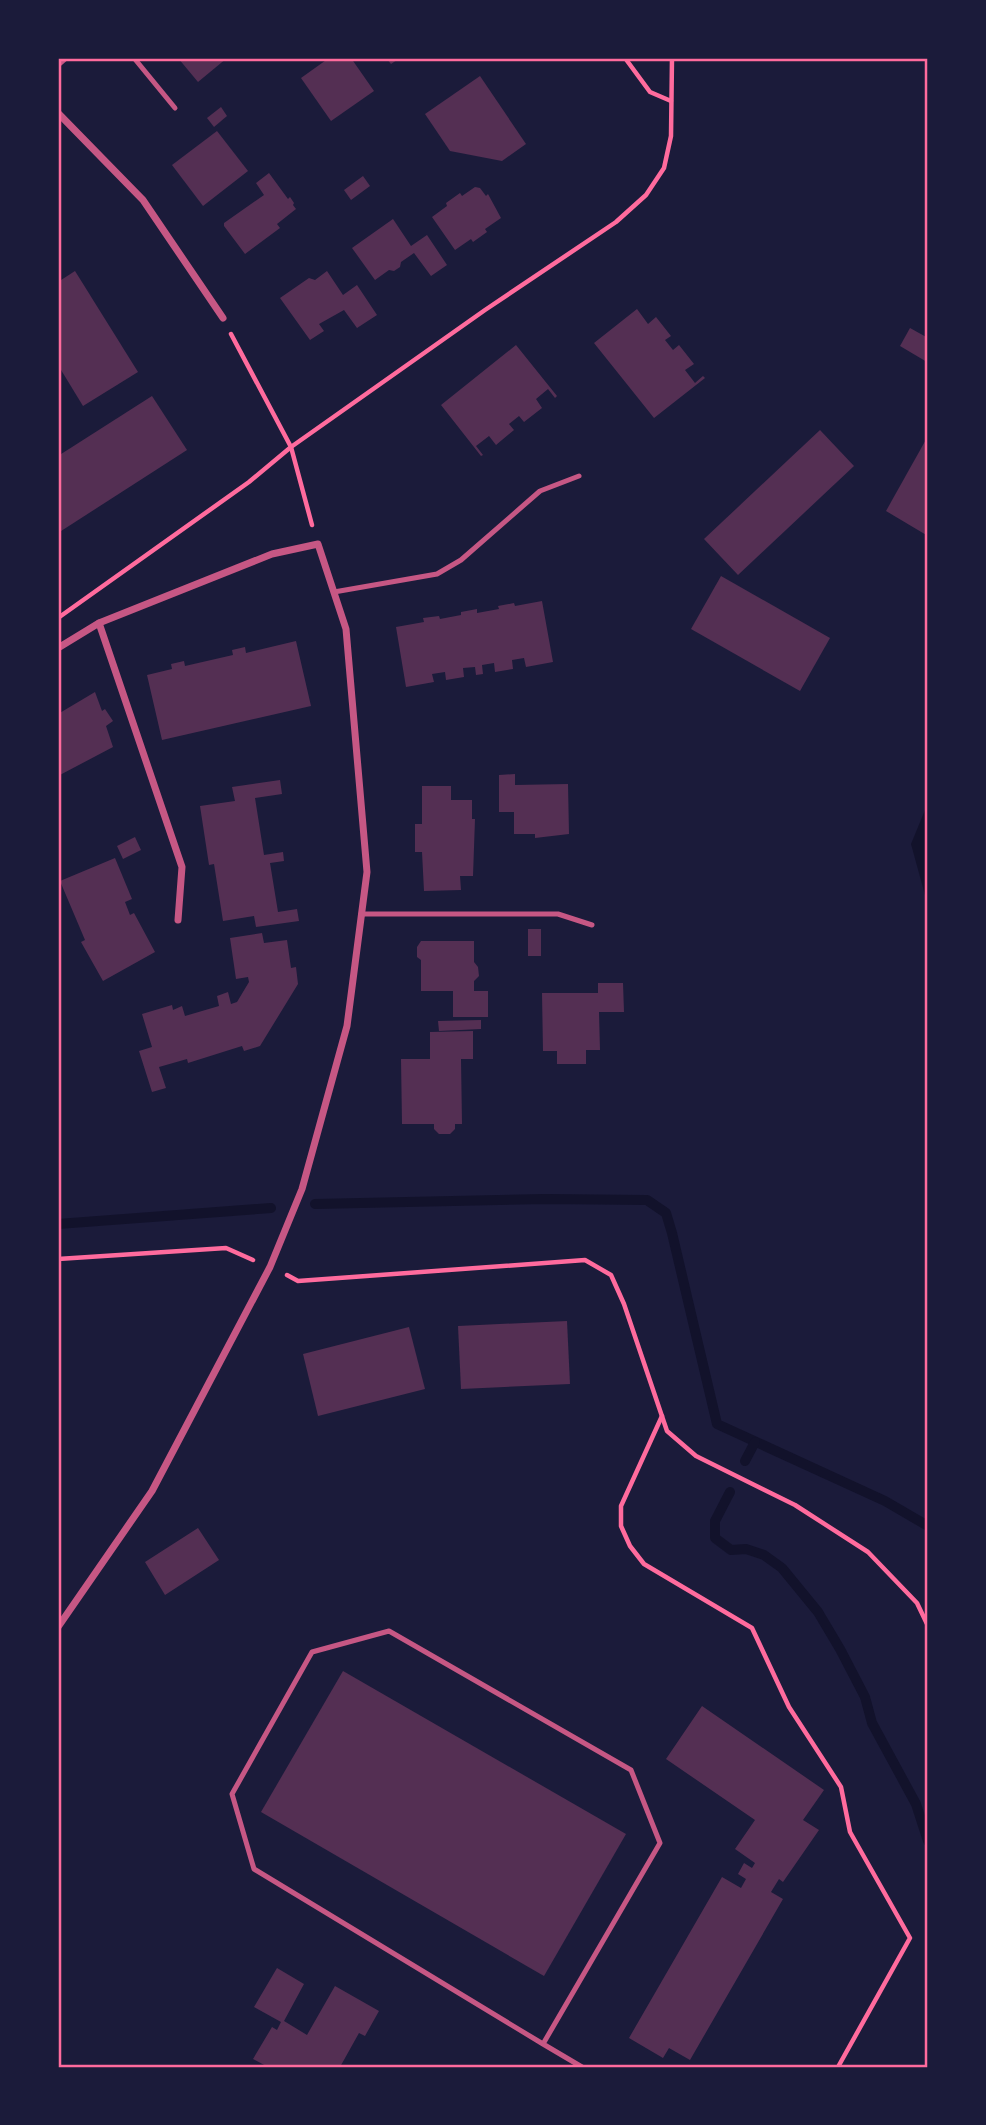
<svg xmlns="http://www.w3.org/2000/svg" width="986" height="2125" viewBox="0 0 986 2125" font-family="Cabin,sans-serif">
<rect width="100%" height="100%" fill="#1b1b3a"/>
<polygon fill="#12122b" points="928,809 928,906 911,844 925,810"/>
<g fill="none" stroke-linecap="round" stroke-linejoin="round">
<g stroke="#12122b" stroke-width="10">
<polyline points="315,1204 545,1199 647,1200 666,1213 672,1233 717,1424 885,1501 928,1526"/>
<polyline points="58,1224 271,1208"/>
<polyline points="745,1461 755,1442"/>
<polyline points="730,1492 715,1521 715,1538 731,1550 746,1549 764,1555 782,1568 818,1612 840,1649 865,1697 872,1723 916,1804 928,1841"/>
</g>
</g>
<g fill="#542f53">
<polygon points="178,58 227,58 198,82"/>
<polygon points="329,58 351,58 374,91 331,121 301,78"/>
<polygon points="386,58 400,58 391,64"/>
<polygon points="480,76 526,144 502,161 450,151 425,114"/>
<polygon points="221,107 227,116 214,127 207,118"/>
<polygon points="217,131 248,171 203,206 172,165"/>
<polygon points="269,173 288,199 290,197 294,203 293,205 296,209 277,224 280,228 245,254 224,226 224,223 264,195 256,183"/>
<polygon points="363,176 370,186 351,200 344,190"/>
<polygon points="475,187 480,188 486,196 488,194 501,218 485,229 487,232 473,242 471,239 455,250 432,217 447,206 446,203 460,193 462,196"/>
<polygon points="393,219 411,246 427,235 447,265 431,276 414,253 401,262 400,267 394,271 389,270 375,280 352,248"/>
<polygon points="75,271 138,372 83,406 58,365 58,282"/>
<polygon points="327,271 343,295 357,285 377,315 357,328 344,310 319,324 324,331 310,340 280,298 309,278 315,280"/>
<polygon points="637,309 648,324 656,317 671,336 665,340 673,350 679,345 694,364 685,370 695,383 703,376 705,378 654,418 594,343"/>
<polygon points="910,328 928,338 927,362 900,346"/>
<polygon points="516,345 557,396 555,398 548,389 536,399 542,408 524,422 519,416 509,424 514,430 496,445 489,436 476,446 483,455 481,456 441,405"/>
<polygon points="152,396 187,450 58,533 58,456"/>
<polygon points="820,430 854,466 738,575 704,539"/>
<polygon points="928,436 928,536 886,511"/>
<polygon points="721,576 830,638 800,691 691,629"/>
<polygon points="542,601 553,662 526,667 524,658 512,660 513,669 495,672 494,663 482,665 483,674 476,675 475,667 463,668 464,677 446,680 445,672 432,674 434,682 406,687 396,627 424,622 423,618 439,616 440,619 461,615 461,612 477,609 477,613 499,609 498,606 514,603 515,606"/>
<polygon points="296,641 311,706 162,740 147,675 172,669 171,664 184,661 185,666 233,655 232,650 245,647 246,653"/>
<polygon points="95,692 102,711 105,709 113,721 106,726 113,747 58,776 58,714"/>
<polygon points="515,774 515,785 568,784 569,834 535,838 535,834 514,834 514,812 499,812 499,775"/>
<polygon points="280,780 282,794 255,798 264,855 283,852 284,861 270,863 278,912 297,909 299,921 256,927 254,916 223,921 214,864 209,865 200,806 235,801 232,787"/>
<polygon points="422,786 451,786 451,800 472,800 472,819 475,819 473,876 460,876 461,890 424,891 422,852 415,852 415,824 422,824"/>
<polygon points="135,837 141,850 123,859 117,846"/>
<polygon points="115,858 132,899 125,902 130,915 134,913 155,952 103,981 81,942 85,940 60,881"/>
<rect x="528" y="929" width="13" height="27"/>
<polygon points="262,933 264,943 287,940 291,968 296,967 298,984 260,1046 244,1051 242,1046 188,1063 187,1059 159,1067 166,1088 152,1092 139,1051 152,1047 142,1014 172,1005 173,1010 182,1006 185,1016 219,1006 217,996 228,992 231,1004 237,1002 249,982 248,977 236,979 230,938"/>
<polygon points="421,941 474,941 474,962 478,967 479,976 474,981 474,991 488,991 488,1017 453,1017 453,991 421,991 421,960 417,957 417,947"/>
<polygon points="598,983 623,983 624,1012 599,1012 600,1050 586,1050 586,1064 557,1064 557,1051 543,1051 542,993 598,993"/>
<polygon points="481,1020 481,1029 439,1031 438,1021"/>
<polygon points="473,1031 473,1059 461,1059 462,1124 455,1124 455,1129 450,1134 439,1134 434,1129 434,1124 402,1124 401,1059 430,1059 430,1032"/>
<polygon points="567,1321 570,1384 461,1389 458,1326"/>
<polygon points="409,1327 425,1389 318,1416 303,1354"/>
<polygon points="198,1528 219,1560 165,1595 145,1562"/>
<polygon points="343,1671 626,1834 544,1976 261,1812"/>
<polygon points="702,1706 824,1790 803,1820 819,1830 783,1882 779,1879 771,1892 783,1899 690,2060 669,2048 663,2058 629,2038 722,1877 741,1888 746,1879 738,1874 744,1863 752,1868 755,1863 735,1849 755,1820 666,1759"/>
<polygon points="277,1968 304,1984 284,2021 307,2035 335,1986 379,2011 365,2036 359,2033 340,2067 268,2067 253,2059 272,2027 277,2030 281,2022 254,2007"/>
</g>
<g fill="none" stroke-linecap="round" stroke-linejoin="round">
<g stroke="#ff6b9d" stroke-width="4.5">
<polyline points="625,58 650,92 671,101"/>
<polyline points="231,334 291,447 312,525"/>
<polyline points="58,618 249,482 291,447 485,310 616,222 646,195 664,168 671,136 672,58"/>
<polyline points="58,1259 226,1248 253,1260"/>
<polyline points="287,1275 298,1281 585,1260 611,1275 624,1304 667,1431 696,1456 795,1505 868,1552 917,1603 928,1626"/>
<polyline points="662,1416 621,1506 621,1526 630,1546 644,1564 752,1628 789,1707 841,1787 850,1832 910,1938 838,2067"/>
</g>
<g stroke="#c65784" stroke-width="5">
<polyline points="134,58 175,108"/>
<polyline points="58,65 66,58"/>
<polyline points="334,592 437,574 461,560 540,491 579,476"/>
<polyline points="361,914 558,914 592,925"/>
<polyline points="543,2044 660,1843 631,1770 389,1631 312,1652 232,1794 254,1869 543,2044 582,2067"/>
</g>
<g stroke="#c65784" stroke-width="7">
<polyline points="58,113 143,200 223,318"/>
<polyline points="99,623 182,867 178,920"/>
<polyline points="58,648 99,623 272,554 318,544 346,629 367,872 347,1026 302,1189 270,1267 152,1491 58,1627"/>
</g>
</g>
<rect width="986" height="2125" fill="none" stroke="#1b1b3a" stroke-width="119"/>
<rect x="60" y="60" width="866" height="2006" fill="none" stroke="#ff6b9d" stroke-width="2.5"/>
</svg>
